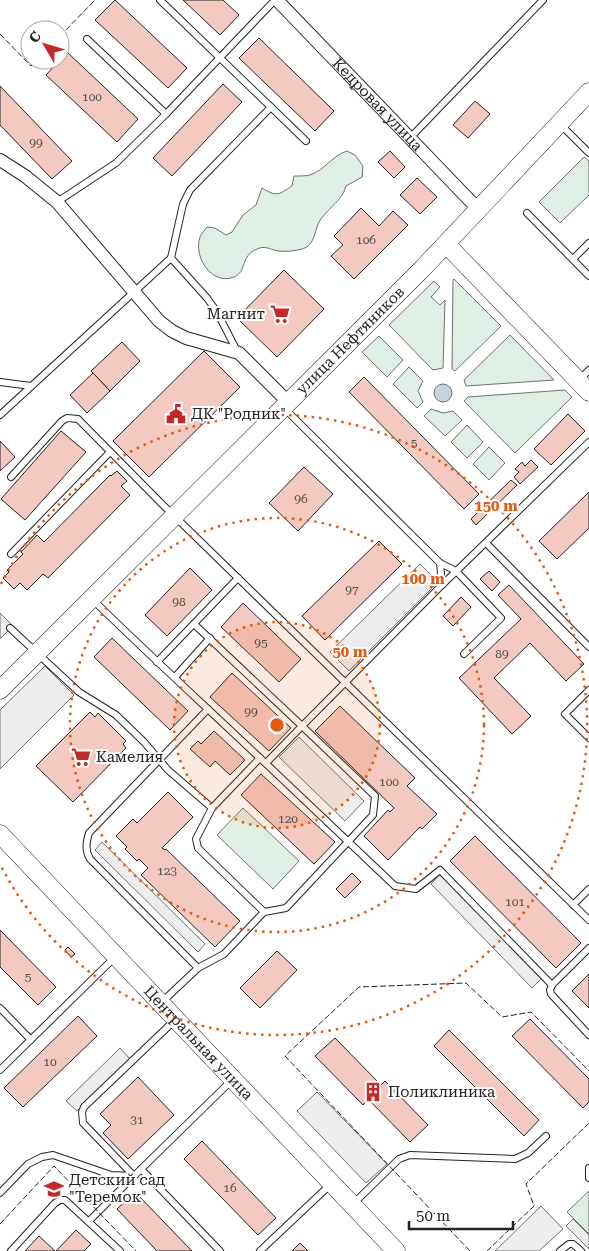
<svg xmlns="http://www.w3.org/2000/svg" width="589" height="1251" viewBox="0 0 589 1251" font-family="'Roboto Serif',serif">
<rect width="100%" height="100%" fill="#fff"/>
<g fill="#e0efe3" stroke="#6f6f6f">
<path d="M347 151 355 155 363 166 362 177 346 186C342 201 330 206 321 219 314 228 316 246 302 249 295 251 285 252 279 251 270 250 266 245 257 249 240 256 247 272 234 277 212 286 193 257 200 237 201 234 205 230 207 227L215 228 226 235 232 232 243 215 256 205 262 188C277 197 278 195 292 186L294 176C299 176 306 176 310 175 325 170 333 155 347 151Z"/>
<polygon points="584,157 589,161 589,195 560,223 539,202"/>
<polygon points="454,279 501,326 455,371 452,369 453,280"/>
<polygon points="434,281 440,287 431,297 440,305 445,300 443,368 433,370 389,325"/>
<polygon points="510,335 554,380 466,386 464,380"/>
<polygon points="379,336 403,360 387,377 362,352"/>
<polygon points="409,367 423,381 418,391 423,402 417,408 393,384"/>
<polygon points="565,390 572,397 515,453 464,401 468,397"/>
<polygon points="431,409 443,413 453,411 462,420 445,436 424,416"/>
<polygon points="467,425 483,442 467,458 451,442"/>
<polygon points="489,447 505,463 489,480 473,464"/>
<polygon points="243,808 299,861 273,889 217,835"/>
<polygon points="589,1191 589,1234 567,1212"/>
</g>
<g fill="#ededed" stroke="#6f6f6f">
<polygon points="420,564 438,582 349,671 330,652"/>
<polygon points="0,613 13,626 0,639"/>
<polygon points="45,666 74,695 0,769 0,710"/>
<polygon points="299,737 364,801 345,821 279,757"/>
<polygon points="102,842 205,944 198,952 95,850"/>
<polygon points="441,873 543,977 532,988 431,884"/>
<polygon points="120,1048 130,1059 77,1111 66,1101"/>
<polygon points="317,1092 387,1164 366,1183 297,1111"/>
<polygon points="541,1206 563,1229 539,1251 495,1251"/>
<polygon points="573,1219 589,1235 589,1249 566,1226"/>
</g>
<circle fill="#c7d3dd" stroke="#6f6f6f" cx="443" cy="393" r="9"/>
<g fill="#f3c9c0" stroke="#222">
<polygon points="115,0 187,68 168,88 95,20"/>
<polygon points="183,0 223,0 239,15 220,35"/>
<polygon points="259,38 334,111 315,131 239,58"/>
<polygon points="67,52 138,119 117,142 46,75"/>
<polygon points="223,84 242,102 172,176 153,158"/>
<polygon points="0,86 72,161 52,179 0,125"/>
<polygon points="475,101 490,114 468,138 453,125"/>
<polygon points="390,151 405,167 394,178 378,162"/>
<polygon points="417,178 437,197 420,214 400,195"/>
<polygon points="361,208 379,226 393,211 408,225 354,279 331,256 343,245 334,236"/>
<polygon points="284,270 324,309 277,357 237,318"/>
<polygon points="122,342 140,361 110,391 91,371"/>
<polygon points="204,351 240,387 149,477 113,441"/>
<polygon points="93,373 110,391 87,413 70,395"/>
<polygon points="364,377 479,494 464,509 349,392"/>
<polygon points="568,414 585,431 551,465 534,449"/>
<polygon points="61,431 86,452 25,520 1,499"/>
<polygon points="0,441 15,457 0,471"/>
<polygon points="531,460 538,467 520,484 514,477 519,472 515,469 522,462 525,466"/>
<polygon points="304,467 333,494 298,531 269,503"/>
<polygon points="117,471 127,481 121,486 130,495 48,578 43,574 27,590 20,583 14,589 3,578 9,572 7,570 23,554 21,552 37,535 44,542 110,475 111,476"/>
<polygon points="511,480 517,485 476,525 471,519"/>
<polygon points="589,492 589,528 557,559 539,541"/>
<polygon points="379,541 402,564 325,640 302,616"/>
<polygon points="190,568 212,590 167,636 145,615"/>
<polygon points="489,571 500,582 492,591 480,579"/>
<polygon points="509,585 584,664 566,681 530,643 494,678 531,716 512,734 459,678 521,619 498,595"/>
<polygon points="461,597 471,607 453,626 443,616"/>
<polygon points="243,603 301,659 279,682 221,627"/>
<polygon points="112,638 188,711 170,730 94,657"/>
<polygon points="232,673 291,728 269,751 210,697"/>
<polygon points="340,706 415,778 407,786 437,814 422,829 420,827 388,860 364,836 388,810 390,812 394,808 315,731"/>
<polygon points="90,712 95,717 98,713 126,741 123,744 126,748 73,802 36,766"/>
<polygon points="214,731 245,760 230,775 215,761 210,767 190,749 198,741 201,744"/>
<polygon points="261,774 335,842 314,864 241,795"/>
<polygon points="168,792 193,817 162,848 165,850 166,849 240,921 215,947 141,875 148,868 139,859 137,861 125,849 127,847 116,836 133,819 137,823"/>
<polygon points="475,836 581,943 556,968 450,861"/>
<polygon points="352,873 361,882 345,898 336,889"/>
<polygon points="0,930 56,987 38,1005 0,967"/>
<polygon points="68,947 75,954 71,957 65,950"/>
<polygon points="277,951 297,970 260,1008 240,988"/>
<polygon points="589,974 589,1008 572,991"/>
<polygon points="78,1016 97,1036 23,1107 4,1088"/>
<polygon points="530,1019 589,1079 589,1102 583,1108 512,1036"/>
<polygon points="449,1030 539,1120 524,1136 434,1046"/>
<polygon points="335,1038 381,1085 385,1081 428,1125 410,1142 368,1099 363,1105 315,1056"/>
<polygon points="138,1077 174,1115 128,1159 103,1133 111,1125 100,1114"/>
<polygon points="202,1141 276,1218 258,1235 184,1159"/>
<polygon points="135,1192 192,1251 157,1251 117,1209"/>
<polygon points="76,1230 91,1244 84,1251 56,1251"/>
<polygon points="39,1236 55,1251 25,1251"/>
<polygon points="300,1243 308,1251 292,1251"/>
</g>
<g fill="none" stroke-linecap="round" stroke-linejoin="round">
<defs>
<g id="lane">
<polyline points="160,0 306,141"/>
<polyline points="87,39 166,114"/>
<polyline points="560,124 589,153"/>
<polyline points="409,139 543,0"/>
<polyline points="57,202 116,163 166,114 275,0"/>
<polyline points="527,213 589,276"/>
<polyline points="573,259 589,243"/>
<polyline points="238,353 217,312 207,298 171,258 183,204 190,190 271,107"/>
<polyline points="579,380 589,370"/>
<polyline points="0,382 31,386"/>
<polyline points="284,408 440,563 456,571 501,618 464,654"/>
<polyline points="0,415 171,258"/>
<polyline points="11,477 62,421 67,418 78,419 162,504 589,920"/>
<polyline points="486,543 589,647"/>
<polyline points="11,554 110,452"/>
<polyline points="440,563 442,585"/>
<path d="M92 599C147 653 204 705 260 758L212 808"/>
<polyline points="194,624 302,726 442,585 589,442"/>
<polyline points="10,628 79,692 116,715 144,742 168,770 212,808 196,839 198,848 264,912 224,954 198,968 162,1002"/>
<polyline points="157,662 238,578"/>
<polyline points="175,677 210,638"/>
<polyline points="589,690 565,714 589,738"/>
<polyline points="260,758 395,886 416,889 440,870 552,985"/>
<polyline points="573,905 589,889"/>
<polyline points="264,912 286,908 373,815 375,796 302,726 266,763"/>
<polyline points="589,948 552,985 550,990 551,994 589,1035"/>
<path d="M198 968 90 859C85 850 86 843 89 833L208 709"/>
<polyline points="0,1008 31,1040"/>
<polyline points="0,1070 115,957"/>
<polyline points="589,1168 589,1178"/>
<polyline points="141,1169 220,1251"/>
<polyline points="0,1193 28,1164 42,1157 53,1155 111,1175 134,1176 232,1080"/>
<polyline points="353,1204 399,1159 410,1155 515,1159 528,1153 546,1136"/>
<polyline points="89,1221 134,1176 83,1123 82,1112 84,1107 175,1020"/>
<polyline points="11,1251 55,1203 60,1200 65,1200 120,1251"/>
<polyline points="260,1251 331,1184"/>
<polyline points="560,1251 569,1244 573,1244 581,1251"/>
</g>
<g id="street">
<path id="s1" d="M277 0 478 209"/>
<polyline points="0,160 25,176 57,202 159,321 172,331 186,338 239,353 288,402"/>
</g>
<g id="secondary">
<polyline points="446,244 589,392"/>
<path id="s2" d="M0 690 423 268 589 92"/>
<path id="s3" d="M0 834 396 1251"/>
</g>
</defs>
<use href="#lane" stroke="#222" stroke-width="8"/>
<use href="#street" stroke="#222" stroke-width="14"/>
<use href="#secondary" stroke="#222" stroke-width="19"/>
<use href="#lane" stroke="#fff" stroke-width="6"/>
<use href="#street" stroke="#fff" stroke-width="12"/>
<use href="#secondary" stroke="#fff" stroke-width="18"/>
<g stroke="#222" stroke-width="1" stroke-dasharray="6 2.5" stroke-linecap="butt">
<polyline points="0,34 31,66 36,60"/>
<polyline points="60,36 95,0"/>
<polyline points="0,1224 54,1166 136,1251"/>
<polyline points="470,1251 285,1056 359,987 466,983 502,1017 531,1012 589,1071"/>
<polyline points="487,1251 534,1206 526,1184 589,1123"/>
</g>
</g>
<circle cx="277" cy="725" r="103" fill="#e8590c" fill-opacity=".12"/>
<g fill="none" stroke="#e8590c" stroke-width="2.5" stroke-dasharray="2.5 5">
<circle cx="277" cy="725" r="103"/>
<circle cx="277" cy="725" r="207"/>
<path d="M1 584A310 310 0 1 1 1 866"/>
</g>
<defs>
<symbol id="supermarket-bare" viewBox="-9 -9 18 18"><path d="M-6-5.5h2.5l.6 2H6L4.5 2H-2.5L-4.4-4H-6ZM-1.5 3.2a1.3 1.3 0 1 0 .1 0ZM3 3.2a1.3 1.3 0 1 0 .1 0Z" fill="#c62828" stroke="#fff" stroke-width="2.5" paint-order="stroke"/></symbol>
<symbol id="civic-bare" viewBox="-9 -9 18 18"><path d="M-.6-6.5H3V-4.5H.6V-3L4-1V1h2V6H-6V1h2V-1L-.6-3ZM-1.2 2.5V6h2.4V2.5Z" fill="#c62828" stroke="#fff" stroke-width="2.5" paint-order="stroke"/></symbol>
<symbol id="building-bare" viewBox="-9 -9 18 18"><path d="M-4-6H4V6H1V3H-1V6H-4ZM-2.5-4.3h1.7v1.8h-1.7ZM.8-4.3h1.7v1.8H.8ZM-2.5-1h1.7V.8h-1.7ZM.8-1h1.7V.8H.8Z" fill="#c62828" stroke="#fff" stroke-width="2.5" paint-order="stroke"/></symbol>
<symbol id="school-bare" viewBox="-9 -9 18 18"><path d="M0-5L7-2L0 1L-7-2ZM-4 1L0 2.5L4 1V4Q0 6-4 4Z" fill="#c62828" stroke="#fff" stroke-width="2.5" paint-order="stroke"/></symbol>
</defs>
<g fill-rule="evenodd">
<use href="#supermarket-bare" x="266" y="300" width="28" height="28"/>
<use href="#civic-bare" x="162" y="400" width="28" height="28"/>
<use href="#supermarket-bare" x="67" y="743" width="28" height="28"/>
<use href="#building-bare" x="359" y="1078" width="28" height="28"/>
<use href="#school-bare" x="40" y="1175" width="28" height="28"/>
</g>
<g text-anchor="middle" stroke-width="4" stroke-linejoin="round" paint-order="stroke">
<g font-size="12" fill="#564c4a">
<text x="92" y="101">100</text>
<text x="36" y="147">99</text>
<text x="366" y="244">106</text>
<text x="414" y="447">5</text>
<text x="301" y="503">96</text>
<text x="352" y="594">97</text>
<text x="179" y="606">98</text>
<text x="261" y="647">95</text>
<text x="502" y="658">89</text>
<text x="251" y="716">99</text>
<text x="389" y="786">100</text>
<text x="288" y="823">120</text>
<text x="167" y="875">123</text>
<text x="515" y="906">101</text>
<text x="28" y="981">5</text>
<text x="50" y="1066">10</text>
<text x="137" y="1124">31</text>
<text x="230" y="1192">16</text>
</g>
<g font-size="15" fill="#222" stroke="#fff">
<text dy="5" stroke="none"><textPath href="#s1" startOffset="145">Кедровая улица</textPath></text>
<text dy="5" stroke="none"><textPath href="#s2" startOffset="495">улица Нефтяников</textPath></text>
<text dy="5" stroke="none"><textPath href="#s3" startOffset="288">Центральная улица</textPath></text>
</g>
<g font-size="15" fill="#222" stroke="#fff" text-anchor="start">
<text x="265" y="319" text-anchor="end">Магнит</text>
<text x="191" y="419">ДК "Родник"</text>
<text x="96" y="762">Камелия</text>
<text x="388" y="1097">Поликлиника</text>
<text x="69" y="1185">Детский сад<tspan x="69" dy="17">"Теремок"</tspan></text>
</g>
</g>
<circle cx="277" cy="725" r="8" fill="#e8590c" stroke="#fff" stroke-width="2.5"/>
<g font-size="15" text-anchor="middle" font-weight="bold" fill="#e8590c" stroke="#fff" stroke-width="4" stroke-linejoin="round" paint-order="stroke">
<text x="496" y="511">150 m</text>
<text x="423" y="584">100 m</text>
<text x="350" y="657">50 m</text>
</g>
<g transform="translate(45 45) rotate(308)"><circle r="24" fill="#ffffff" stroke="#a7a7a7"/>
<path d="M0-4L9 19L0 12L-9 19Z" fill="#c62828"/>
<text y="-8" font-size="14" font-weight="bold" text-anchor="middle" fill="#222222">С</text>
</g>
<path d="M409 1221v8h104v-8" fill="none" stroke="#222222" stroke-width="2.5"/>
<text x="416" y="1221" font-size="15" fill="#222222" stroke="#ffffff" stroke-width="4" paint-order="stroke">50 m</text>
</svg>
